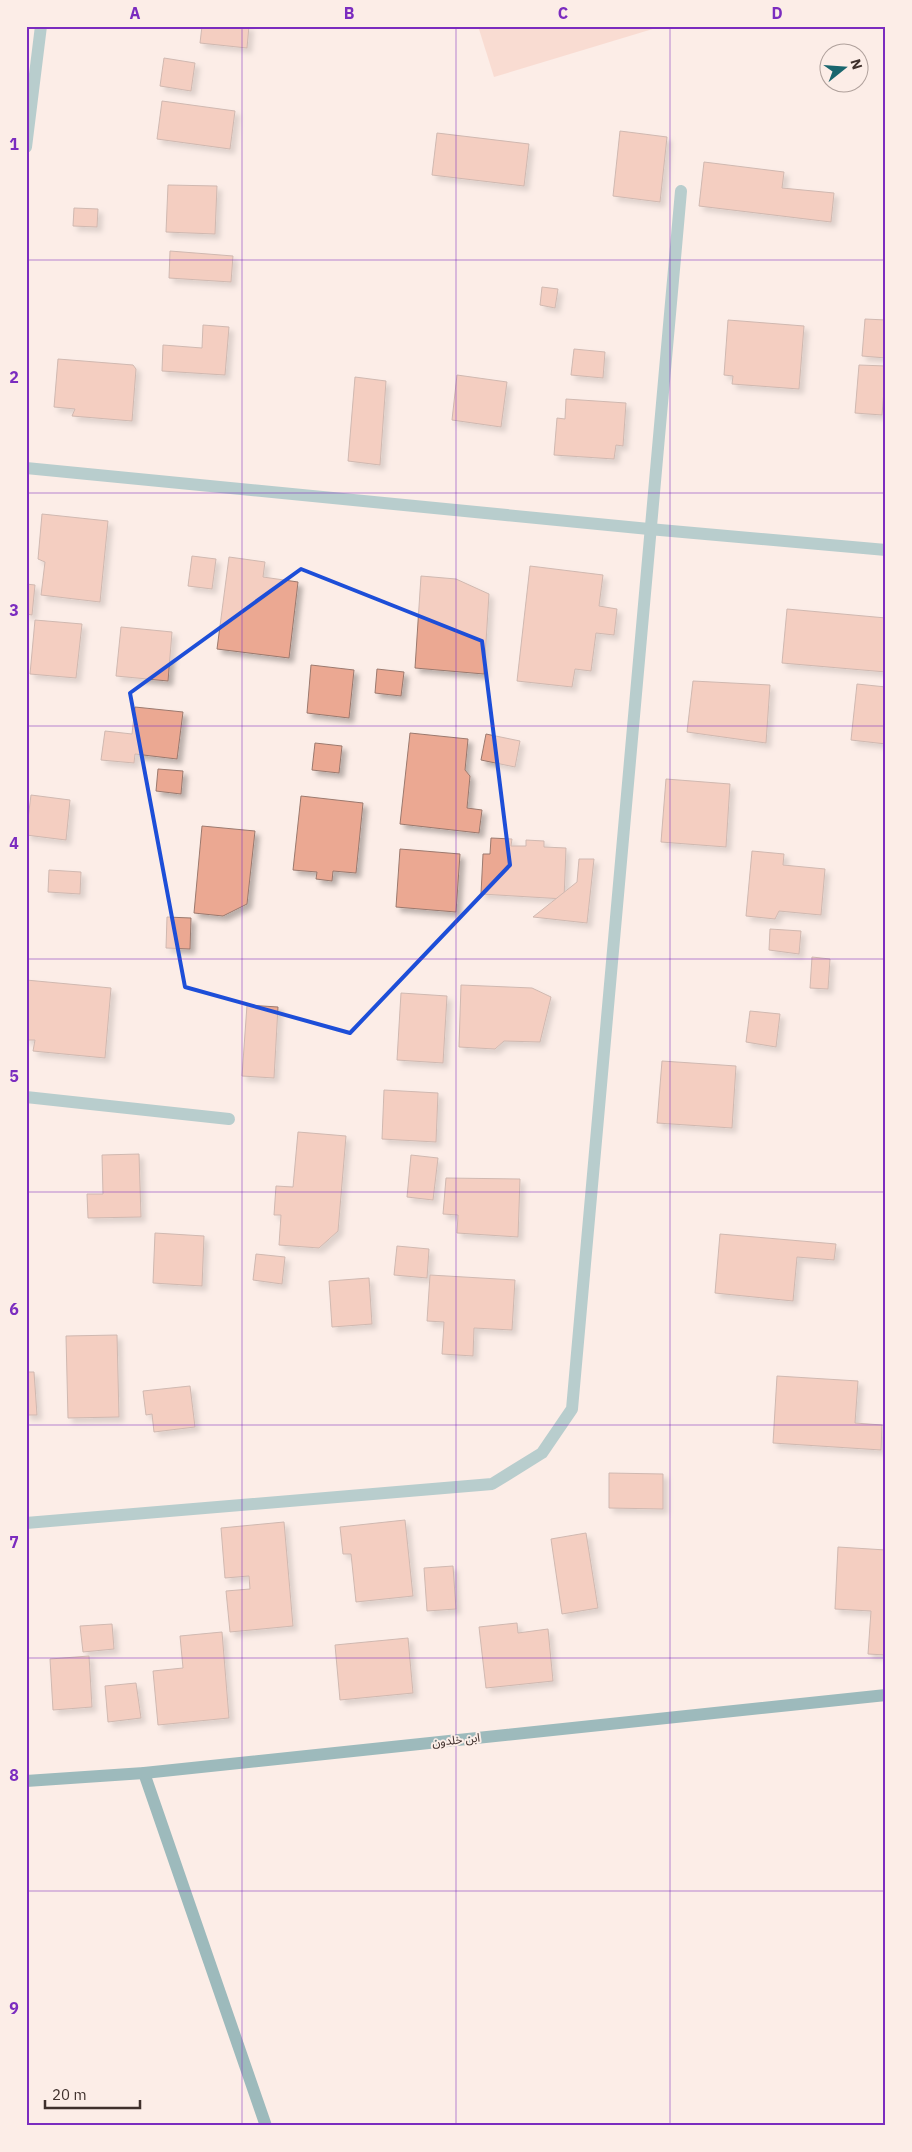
<svg xmlns="http://www.w3.org/2000/svg" width="912" height="2152" viewBox="0 0 912 2152" font-family="'IBM Plex Sans','Noto Sans Arabic',sans-serif">
<defs>
<filter id="shadow"><feDropShadow dx="4.5" dy="4.5" stdDeviation="2.5" flood-color="#0004"/></filter>
</defs>
<rect width="100%" height="100%" fill="#fcede7"/>
<polygon fill="#f7c8b9" points="478,26 655,26 656,28 494,77"/>
<g fill="#eba892" stroke="#9b796e" filter="url(#shadow)">
<polygon points="202,26 249,26 247,48 200,43"/>
<polygon points="164,58 195,63 191,91 160,86"/>
<polygon points="162,101 235,111 230,149 157,139"/>
<polygon points="620,131 667,137 660,202 613,196"/>
<polygon points="437,133 529,144 524,186 432,175"/>
<polygon points="704,162 784,172 782,188 834,193 831,222 699,206"/>
<polygon points="168,185 217,186 215,234 166,232"/>
<polygon points="74,208 98,209 97,227 73,226"/>
<polygon points="170,251 233,256 231,282 169,278"/>
<polygon points="542,287 558,289 555,308 540,305"/>
<polygon points="865,319 886,320 886,358 862,356"/>
<polygon points="728,320 804,326 799,389 732,384 733,376 724,375"/>
<polygon points="203,325 229,327 225,375 162,371 163,345 202,348"/>
<polygon points="574,349 605,352 603,378 571,375"/>
<polygon points="58,359 133,365 136,369 132,421 72,416 75,409 54,407"/>
<polygon points="859,365 886,366 882,415 855,413"/>
<polygon points="457,375 507,382 501,427 452,420"/>
<polygon points="355,377 386,381 380,465 348,461"/>
<polygon points="566,399 626,403 623,446 616,445 614,459 554,455 557,418 565,419"/>
<polygon points="42,514 108,521 100,602 41,595 45,562 38,559"/>
<polygon points="192,556 216,559 212,589 188,586"/>
<polygon points="229,557 265,562 263,577 298,582 289,658 217,649"/>
<polygon points="530,566 603,575 599,606 617,609 614,635 596,633 591,671 575,669 572,687 517,681"/>
<polygon points="421,576 456,579 489,594 484,674 415,668"/>
<polygon points="26,584 35,585 32,615 26,614"/>
<polygon points="787,609 886,618 886,672 782,663"/>
<polygon points="35,620 82,624 76,678 30,674"/>
<polygon points="121,627 172,632 168,681 116,676"/>
<polygon points="311,665 354,670 349,718 307,713"/>
<polygon points="377,669 404,672 401,696 375,693"/>
<polygon points="693,681 770,685 766,743 687,732"/>
<polygon points="857,684 886,687 886,744 851,740"/>
<polygon points="135,707 183,712 177,759 135,754 134,763 101,760 105,731 132,734"/>
<polygon points="410,733 468,739 465,770 470,776 467,808 482,810 479,833 400,824"/>
<polygon points="486,734 520,741 515,767 481,760"/>
<polygon points="315,743 342,746 339,773 312,770"/>
<polygon points="158,769 183,771 181,794 156,791"/>
<polygon points="666,779 730,784 726,847 661,842"/>
<polygon points="31,795 70,800 66,840 26,835"/>
<polygon points="301,796 363,803 356,873 333,871 332,881 316,879 317,872 293,870"/>
<polygon points="202,826 255,831 247,904 223,916 194,913"/>
<polygon points="491,838 512,839 511,846 526,846 526,840 544,841 544,847 566,848 564,899 481,894 483,854 490,854"/>
<polygon points="400,849 460,854 456,912 396,907"/>
<polygon points="752,851 784,854 783,865 825,869 821,915 779,911 775,919 746,916"/>
<polygon points="579,859 594,859 587,923 533,917 577,882"/>
<polygon points="49,870 81,872 80,894 48,892"/>
<polygon points="167,917 191,918 190,949 166,948"/>
<polygon points="770,929 801,931 799,954 769,950"/>
<polygon points="812,957 830,959 828,989 810,988"/>
<polygon points="26,980 111,988 105,1058 33,1051 35,1040 26,1040"/>
<polygon points="461,985 532,988 551,997 540,1042 504,1041 495,1049 459,1047"/>
<polygon points="401,993 447,996 443,1063 397,1060"/>
<polygon points="247,1005 278,1007 274,1078 242,1076"/>
<polygon points="750,1011 780,1014 776,1047 746,1042"/>
<polygon points="662,1061 736,1066 732,1128 657,1123"/>
<polygon points="384,1090 438,1093 436,1142 382,1139"/>
<polygon points="298,1132 346,1136 338,1231 319,1248 279,1245 281,1215 274,1215 276,1186 293,1187"/>
<polygon points="139,1154 141,1217 88,1218 87,1194 103,1194 102,1155"/>
<polygon points="411,1155 438,1158 433,1200 407,1197"/>
<polygon points="446,1178 520,1179 518,1237 457,1233 458,1215 443,1214"/>
<polygon points="155,1233 204,1236 202,1286 153,1283"/>
<polygon points="720,1234 836,1244 834,1260 797,1257 793,1301 715,1293"/>
<polygon points="397,1246 429,1249 427,1278 394,1275"/>
<polygon points="256,1254 285,1257 282,1284 253,1280"/>
<polygon points="430,1275 515,1280 512,1330 474,1328 473,1356 442,1354 444,1322 427,1321"/>
<polygon points="369,1278 372,1324 332,1327 329,1281"/>
<polygon points="117,1335 119,1417 68,1418 66,1336"/>
<polygon points="26,1372 34,1372 37,1415 26,1415"/>
<polygon points="777,1376 858,1381 855,1423 882,1425 881,1450 773,1443"/>
<polygon points="190,1386 195,1427 154,1432 152,1414 146,1415 143,1391"/>
<polygon points="609,1473 663,1474 663,1509 609,1508"/>
<polygon points="405,1520 413,1596 356,1602 351,1554 343,1554 340,1527"/>
<polygon points="284,1522 293,1626 230,1632 226,1591 250,1589 249,1576 225,1578 221,1528"/>
<polygon points="586,1533 598,1608 562,1614 551,1539"/>
<polygon points="838,1547 886,1550 886,1655 868,1654 871,1611 835,1609"/>
<polygon points="453,1566 456,1609 427,1611 424,1568"/>
<polygon points="517,1623 518,1633 548,1629 553,1681 486,1688 479,1627"/>
<polygon points="112,1624 114,1649 83,1652 80,1626"/>
<polygon points="222,1632 229,1718 158,1725 153,1671 183,1668 180,1636"/>
<polygon points="408,1638 413,1693 340,1700 335,1645"/>
<polygon points="89,1656 92,1707 53,1710 50,1659"/>
<polygon points="136,1683 141,1718 108,1722 105,1686"/>
</g>
<g fill="none" stroke-linecap="round" stroke-linejoin="round">
<g stroke="#67a6ad" stroke-width="12">
<polyline points="26,147 41,26"/>
<polyline points="26,468 649,529 886,550"/>
<polyline points="26,1097 229,1119"/>
<polyline points="26,1523 492,1484 542,1453 572,1409 681,191"/>
</g>
<g stroke="#2b7d87" stroke-width="12">
<polyline points="144,1773 266,2126"/>
<polyline points="26,1781 144,1773 886,1695"/>
</g>
</g>
<path d="M0 0H912V2152H0ZM301 569 482 641 510 865 350 1033 185 987 130 693Z" fill="#fcede7" fill-opacity=".55" fill-rule="evenodd"/>
<path fill="none" stroke="#1d4ed8" stroke-width="4" stroke-linejoin="round" d="M301 569 482 641 510 865 350 1033 185 987 130 693Z"/>
<path fill="none" stroke="#7b2cbf" stroke-width="1" stroke-opacity="0.55" d="M242 26V2126M456 26V2126M670 26V2126M26 260H886M26 493H886M26 726H886M26 959H886M26 1192H886M26 1425H886M26 1658H886M26 1891H886"/>
<g text-anchor="middle" stroke-width="4" stroke-linejoin="round" paint-order="stroke">
<g font-size="12" fill="#3f302c" stroke="#fcede7">
<text transform="translate(456 1740) rotate(-6)" y="4">ابن خلدون</text>
</g>
</g>
<rect width="912" height="2152" fill="none" stroke="#fcede7" stroke-width="55"/>
<g transform="translate(844 68) rotate(73)"><circle r="24" fill="#fcede7" stroke="#b0a19c"/>
<path d="M0-4L9 19L0 12L-9 19Z" fill="#19666e"/>
<text y="-8" font-size="14" font-weight="bold" text-anchor="middle" fill="#3f302c">N</text>
</g>
<path d="M45 2100v8h95v-8" fill="none" stroke="#3f302c" stroke-width="2.5"/>
<text x="52" y="2100" font-size="15" fill="#3f302c" stroke="#fcede7" stroke-width="4" paint-order="stroke">20 m</text>
<rect x="28" y="28" width="856" height="2096" fill="none" stroke="#7b2cbf" stroke-width="2"/>
<g font-size="16" text-anchor="middle" font-weight="bold" fill="#7b2cbf">
<text x="135" y="19">A</text>
<text x="349" y="19">B</text>
<text x="563" y="19">C</text>
<text x="777" y="19">D</text>
<text x="14" y="150">1</text>
<text x="14" y="383">2</text>
<text x="14" y="616">3</text>
<text x="14" y="849">4</text>
<text x="14" y="1082">5</text>
<text x="14" y="1315">6</text>
<text x="14" y="1548">7</text>
<text x="14" y="1781">8</text>
<text x="14" y="2014">9</text>
</g>
</svg>
